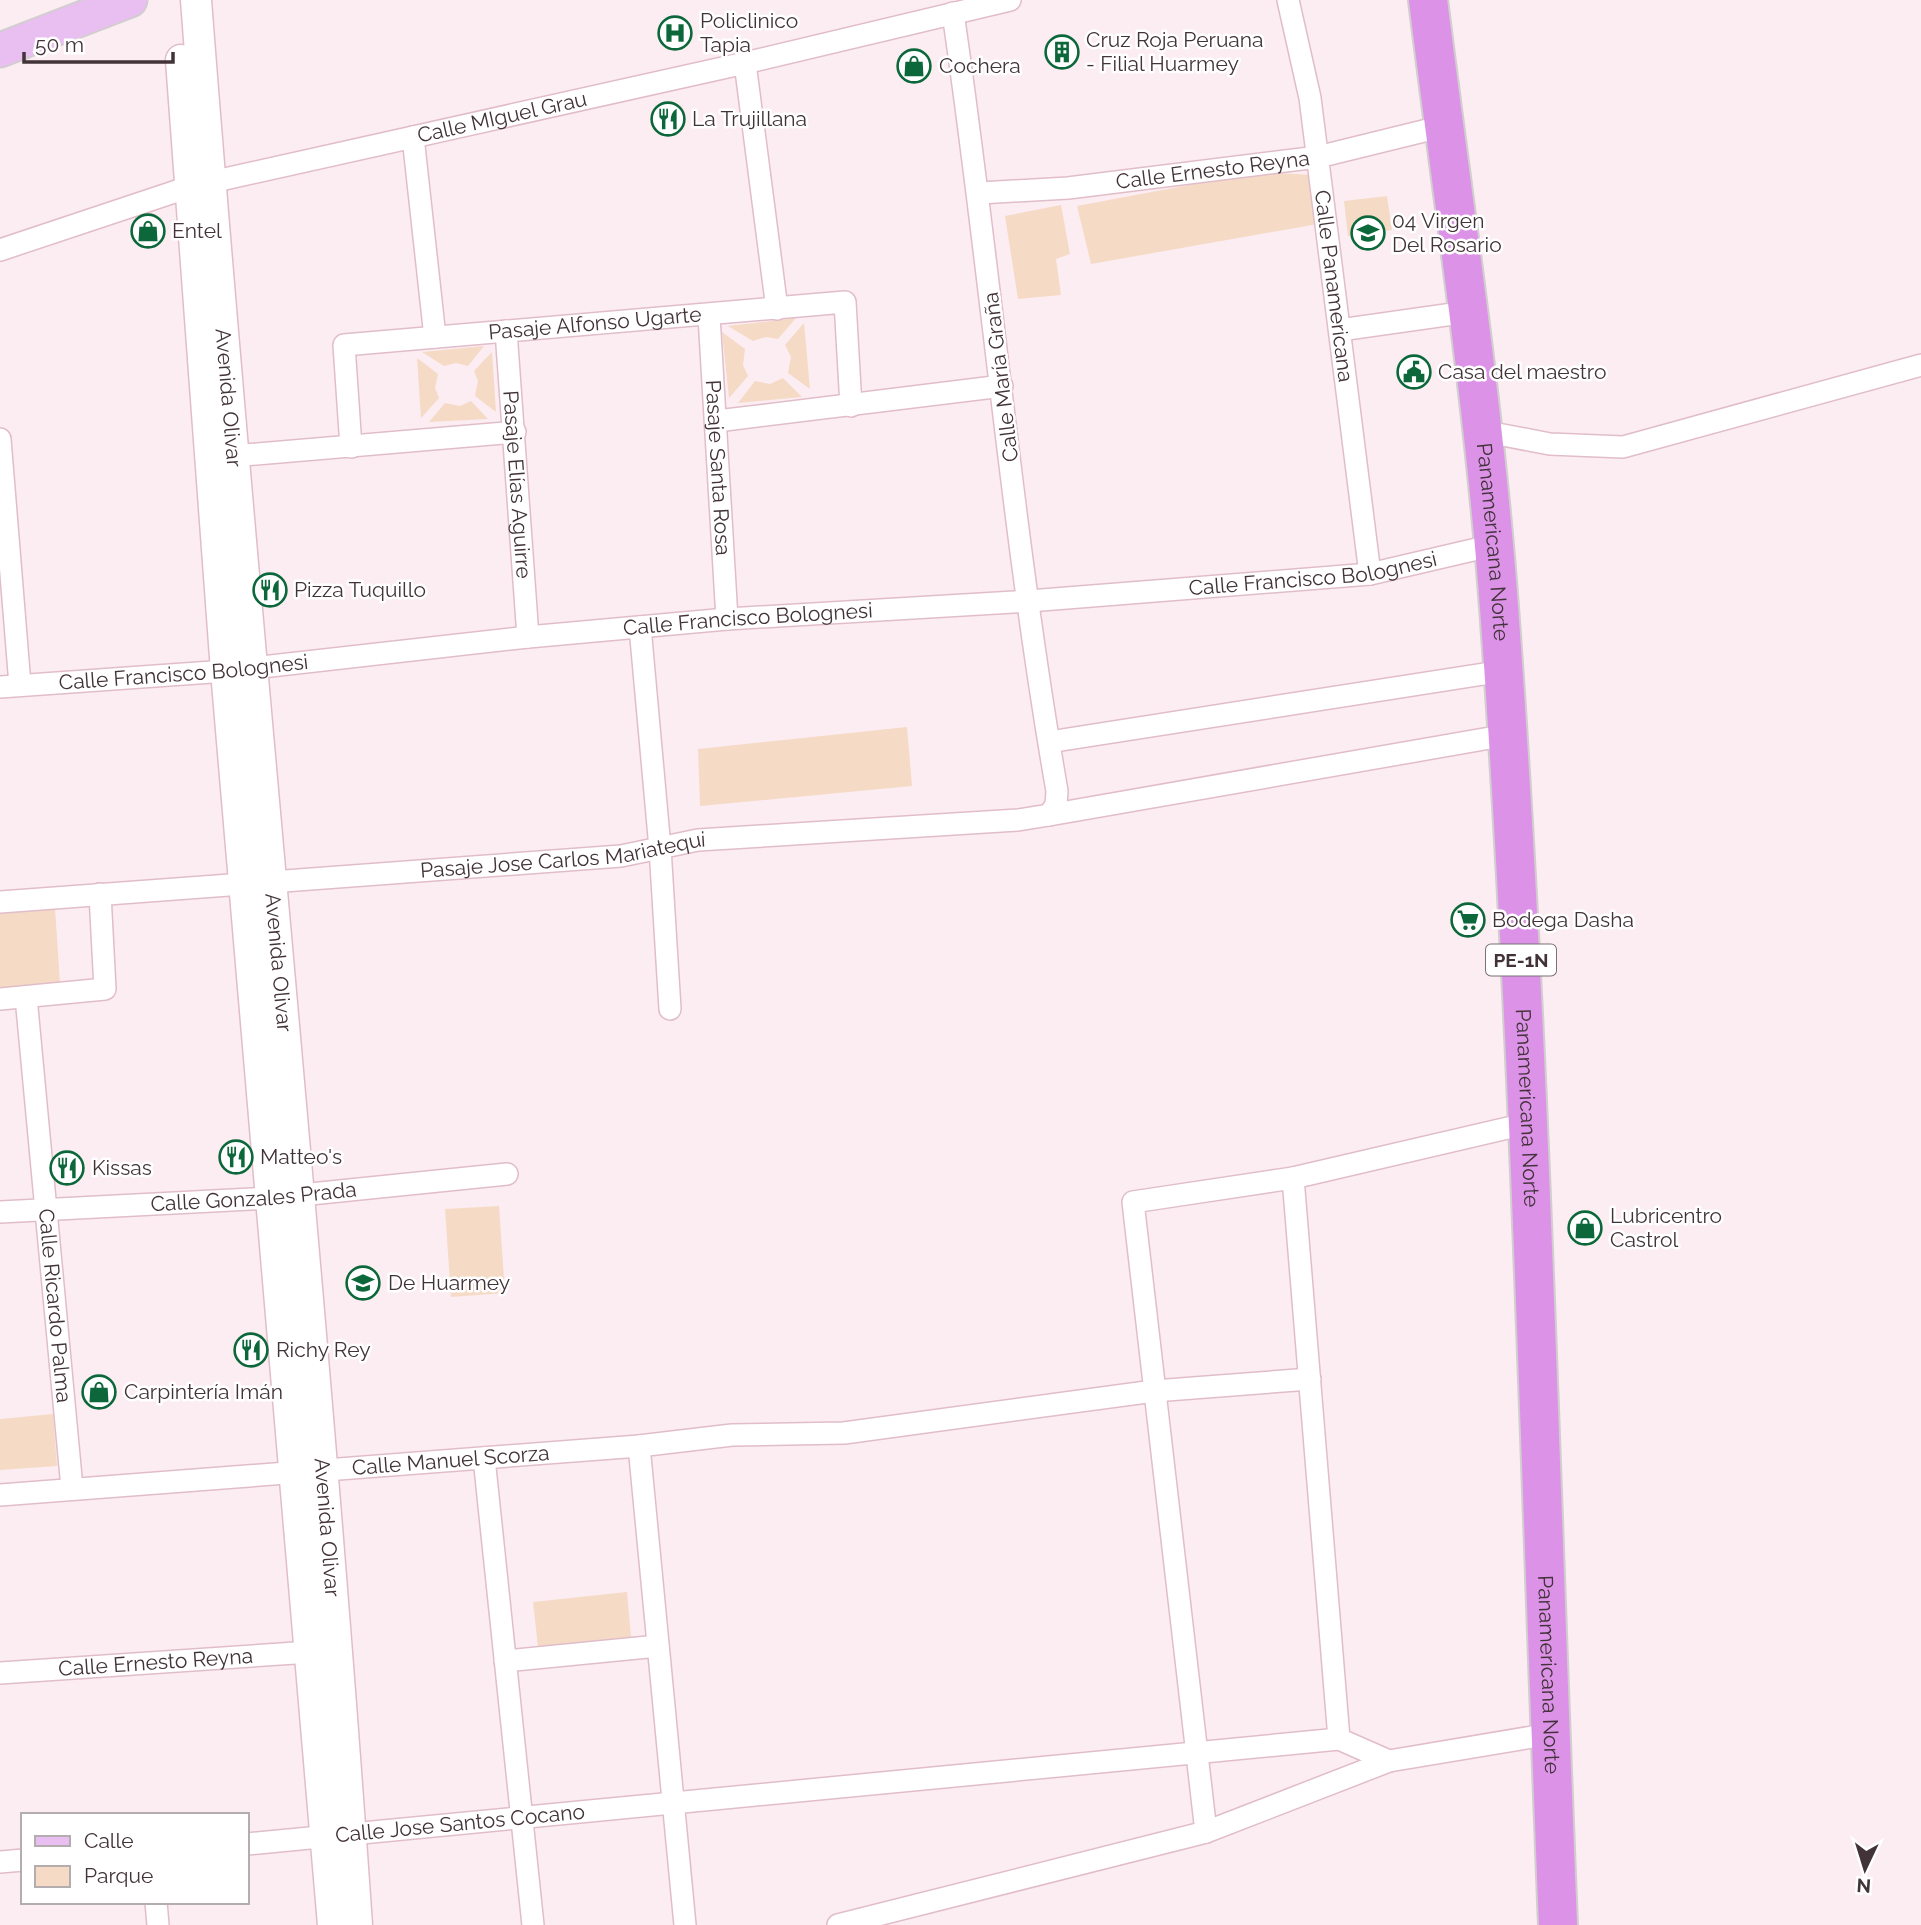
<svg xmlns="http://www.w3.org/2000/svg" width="1921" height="1925" viewBox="0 0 1921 1925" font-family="Raleway,sans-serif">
<rect width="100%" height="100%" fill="#fcedf2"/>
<g fill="#f5dac6">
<polygon points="1258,172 1314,175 1318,224 1091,264 1077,206"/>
<polygon points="1387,196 1392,230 1348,236 1344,201"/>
<polygon points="1061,205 1070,254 1056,259 1061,295 1018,299 1005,216"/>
<polygon points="796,318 778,339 766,337 753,341 728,326"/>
<polygon points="804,323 810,389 788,373 791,357 785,345"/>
<polygon points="722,332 745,349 743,365 748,376 729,398"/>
<polygon points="484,346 468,366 456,363 444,366 422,352"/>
<polygon points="492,352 496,412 475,396 478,381 474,371"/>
<polygon points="417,358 438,374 435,388 439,398 421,418"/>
<polygon points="783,378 802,397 738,403 755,381 770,384"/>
<polygon points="471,401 488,419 429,422 445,403 460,406"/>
<polygon points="907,727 912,786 700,806 698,749"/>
<polygon points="55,908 60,983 0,988 0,913"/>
<polygon points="499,1206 505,1293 451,1297 445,1209"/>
<polygon points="53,1414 57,1466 0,1470 0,1419"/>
<polygon points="627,1592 631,1637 538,1647 533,1602"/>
</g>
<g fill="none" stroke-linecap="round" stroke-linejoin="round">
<defs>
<g id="street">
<path id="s1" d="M1288 0 1310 98 1370 574"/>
<polyline points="745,63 777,309"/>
<polyline points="413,137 435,337"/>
<path id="s2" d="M980 193 1068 188 1318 157 1444 126"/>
<path id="s3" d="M0 250 189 187 745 63 1010 0"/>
<path id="s4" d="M709 316 727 619"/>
<polyline points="1340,330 1467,312"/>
<path id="s5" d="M506 331 528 637"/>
<polyline points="717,421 1002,386"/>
<polyline points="1482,431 1550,444 1623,447 1921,365"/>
<polyline points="0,439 20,685"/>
<path id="s6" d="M351 447 344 345 845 302 851 406"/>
<polyline points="221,457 515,432"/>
<polyline points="640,627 660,848 670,1009"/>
<path id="s7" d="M0 687 226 671 528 637 727 619 1029 601 1370 574 1494 545"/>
<polyline points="1049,742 1503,671"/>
<polyline points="1049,815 1507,735"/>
<path id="s8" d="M0 902 621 856 698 840 1018 820 1049 815 1056 805 1057 791C1012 534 991 272 953 13"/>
<path id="s9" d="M26 997 72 1488"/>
<polyline points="0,999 105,989 100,894"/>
<polyline points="1293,1178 1339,1739 1389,1761"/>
<path id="s10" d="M0 1212 271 1198 507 1174"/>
<polyline points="639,1446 685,1925"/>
<polyline points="484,1458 533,1925"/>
<path id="s11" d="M0 1495 639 1446 732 1435 844 1433 1154 1391 1310 1379"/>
<polyline points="505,1661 658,1646"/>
<path id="s12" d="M0 1673 310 1652"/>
<polyline points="1206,1832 1133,1202 1293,1178 1529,1123"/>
<path id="s13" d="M247 1844 1339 1739"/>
<polyline points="0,1862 23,1860"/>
<polyline points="156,1902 158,1925"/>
<polyline points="838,1925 1206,1832 1389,1761 1550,1734"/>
</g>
<g id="secondary">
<path id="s14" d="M196 0C245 642 313 1283 357 1925"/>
<polyline points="181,60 226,671 333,1925"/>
</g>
<polyline id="primary" points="0,50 130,0"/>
<g id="highway">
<path id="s15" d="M1428 0C1453 202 1484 404 1499 607 1531 1046 1540 1486 1558 1925"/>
</g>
</defs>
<use href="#street" stroke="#e1bdca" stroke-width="24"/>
<use href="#secondary" stroke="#e1bdca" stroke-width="33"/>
<use href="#primary" stroke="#d2cecf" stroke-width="37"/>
<use href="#highway" stroke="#d2cecf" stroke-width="42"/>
<use href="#street" stroke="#fff" stroke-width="21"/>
<use href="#secondary" stroke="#fff" stroke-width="30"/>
<use href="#primary" stroke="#e9bef1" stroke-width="33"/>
<use href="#highway" stroke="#db92e7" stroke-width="38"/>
</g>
<defs>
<symbol id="hospital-ring" viewBox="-11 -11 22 22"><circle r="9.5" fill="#fff" stroke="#0c683b" stroke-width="1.5"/><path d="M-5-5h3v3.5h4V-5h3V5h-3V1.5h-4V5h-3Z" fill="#0c683b"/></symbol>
<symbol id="building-ring" viewBox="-11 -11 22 22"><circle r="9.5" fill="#fff" stroke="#0c683b" stroke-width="1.5"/><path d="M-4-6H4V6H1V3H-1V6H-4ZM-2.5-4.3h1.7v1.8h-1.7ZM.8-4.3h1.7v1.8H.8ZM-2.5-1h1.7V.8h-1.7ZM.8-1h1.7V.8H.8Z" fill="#0c683b"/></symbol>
<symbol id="shop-ring" viewBox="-11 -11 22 22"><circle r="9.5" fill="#fff" stroke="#0c683b" stroke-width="1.5"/><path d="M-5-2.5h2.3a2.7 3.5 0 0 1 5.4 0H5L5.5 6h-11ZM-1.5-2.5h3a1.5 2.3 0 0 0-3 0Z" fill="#0c683b"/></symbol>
<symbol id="restaurant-ring" viewBox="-11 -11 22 22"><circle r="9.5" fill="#fff" stroke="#0c683b" stroke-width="1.5"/><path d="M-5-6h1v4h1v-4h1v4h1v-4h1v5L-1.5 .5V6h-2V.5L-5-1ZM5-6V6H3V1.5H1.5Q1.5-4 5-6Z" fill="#0c683b"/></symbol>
<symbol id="school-ring" viewBox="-11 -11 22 22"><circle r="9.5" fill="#fff" stroke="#0c683b" stroke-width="1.5"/><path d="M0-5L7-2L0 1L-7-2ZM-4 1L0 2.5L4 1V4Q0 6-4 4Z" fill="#0c683b"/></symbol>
<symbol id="civic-ring" viewBox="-11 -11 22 22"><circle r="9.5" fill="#fff" stroke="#0c683b" stroke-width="1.5"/><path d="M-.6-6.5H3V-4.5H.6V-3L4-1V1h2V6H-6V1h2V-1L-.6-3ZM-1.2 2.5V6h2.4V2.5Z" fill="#0c683b"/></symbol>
<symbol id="supermarket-ring" viewBox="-11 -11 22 22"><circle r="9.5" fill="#fff" stroke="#0c683b" stroke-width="1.5"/><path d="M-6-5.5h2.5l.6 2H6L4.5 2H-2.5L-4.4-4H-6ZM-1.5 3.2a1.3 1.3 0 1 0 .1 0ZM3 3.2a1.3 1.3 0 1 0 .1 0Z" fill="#0c683b"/></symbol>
</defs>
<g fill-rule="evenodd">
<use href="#hospital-ring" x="656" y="14" width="38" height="38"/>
<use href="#building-ring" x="1043" y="33" width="38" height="38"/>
<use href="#shop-ring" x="895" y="47" width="38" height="38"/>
<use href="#restaurant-ring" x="649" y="100" width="38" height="38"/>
<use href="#shop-ring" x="129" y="212" width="38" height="38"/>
<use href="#school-ring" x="1349" y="214" width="38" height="38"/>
<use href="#civic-ring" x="1395" y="353" width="38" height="38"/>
<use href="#restaurant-ring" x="251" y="571" width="38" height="38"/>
<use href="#supermarket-ring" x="1449" y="901" width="38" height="38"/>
<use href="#restaurant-ring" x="217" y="1138" width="38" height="38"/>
<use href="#restaurant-ring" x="48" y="1149" width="38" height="38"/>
<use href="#shop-ring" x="1566" y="1209" width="38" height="38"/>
<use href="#school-ring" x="344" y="1264" width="38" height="38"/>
<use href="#restaurant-ring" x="232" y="1331" width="38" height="38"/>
<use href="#shop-ring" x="80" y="1373" width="38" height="38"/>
</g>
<g text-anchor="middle" stroke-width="5" stroke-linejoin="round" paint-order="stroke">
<rect fill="#fff" stroke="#7b7074" stroke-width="2" x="1486" y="944.5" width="70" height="31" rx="5"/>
<g font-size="19" font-weight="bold" fill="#423339">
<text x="1521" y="967">PE-1N</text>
</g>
<g font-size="21" fill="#423339" stroke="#fff" text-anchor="start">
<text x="700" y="28">Policlinico<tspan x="700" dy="24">Tapia</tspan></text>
<text x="1086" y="47">Cruz Roja Peruana<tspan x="1086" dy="24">- Filial Huarmey</tspan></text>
<text x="939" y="73">Cochera</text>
<text x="692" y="126">La Trujillana</text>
<text x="1392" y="228">04 Virgen<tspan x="1392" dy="24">Del Rosario</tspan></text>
<text x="172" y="238">Entel</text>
<text x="1438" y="379">Casa del maestro</text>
<text x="294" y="597">Pizza Tuquillo</text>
<text x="1492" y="927">Bodega Dasha</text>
<text x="260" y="1164">Matteo's</text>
<text x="92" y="1175">Kissas</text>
<text x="1610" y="1223">Lubricentro<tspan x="1610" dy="24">Castrol</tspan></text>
<text x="388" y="1290">De Huarmey</text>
<text x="276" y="1357">Richy Rey</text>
<text x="124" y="1399">Carpintería Imán</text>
</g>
<g font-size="21" fill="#423339" stroke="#fff">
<text dy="7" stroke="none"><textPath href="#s3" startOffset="520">Calle MIguel Grau</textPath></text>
<text dy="7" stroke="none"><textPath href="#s2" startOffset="234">Calle Ernesto Reyna</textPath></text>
<text dy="7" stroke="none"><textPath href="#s1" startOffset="290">Calle Panamericana</textPath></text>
<text dy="7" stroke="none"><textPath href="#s6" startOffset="354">Pasaje Alfonso Ugarte</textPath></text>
<text transform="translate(1001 377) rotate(-97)" y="7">Calle María Graña</text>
<text dy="7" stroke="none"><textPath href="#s14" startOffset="399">Avenida Olivar</textPath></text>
<text dy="7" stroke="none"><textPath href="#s4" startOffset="152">Pasaje Santa Rosa</textPath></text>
<text dy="7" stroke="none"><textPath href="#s5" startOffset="154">Pasaje Elías Aguirre</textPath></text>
<text dy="7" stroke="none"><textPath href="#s15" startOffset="546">Panamericana Norte</textPath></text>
<text dy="7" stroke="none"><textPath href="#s7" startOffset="1318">Calle Francisco Bolognesi</textPath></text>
<text dy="7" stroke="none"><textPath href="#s7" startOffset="751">Calle Francisco Bolognesi</textPath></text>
<text dy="7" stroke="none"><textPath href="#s7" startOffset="184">Calle Francisco Bolognesi</textPath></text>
<text dy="7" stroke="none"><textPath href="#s8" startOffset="565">Pasaje Jose Carlos Mariatequi</textPath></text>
<text dy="7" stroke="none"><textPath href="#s14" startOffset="966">Avenida Olivar</textPath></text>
<text dy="7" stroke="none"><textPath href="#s15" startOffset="1113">Panamericana Norte</textPath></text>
<text dy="7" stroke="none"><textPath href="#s10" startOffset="254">Calle Gonzales Prada</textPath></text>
<text dy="7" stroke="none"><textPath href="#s9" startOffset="310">Calle Ricardo Palma</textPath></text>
<text dy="7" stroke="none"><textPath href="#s11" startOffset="452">Calle Manuel Scorza</textPath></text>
<text dy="7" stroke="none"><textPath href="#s14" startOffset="1533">Avenida Olivar</textPath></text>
<text dy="7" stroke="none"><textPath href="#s12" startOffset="156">Calle Ernesto Reyna</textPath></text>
<text dy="7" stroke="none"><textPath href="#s15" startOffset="1680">Panamericana Norte</textPath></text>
<text dy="7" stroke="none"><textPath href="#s13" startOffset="214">Calle Jose Santos Cocano</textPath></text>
</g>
</g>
<rect x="21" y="1813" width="228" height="91" fill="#ffffff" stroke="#b3adb0" stroke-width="2"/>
<rect x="35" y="1836" width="35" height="10" fill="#e9bef1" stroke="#b3adb0" stroke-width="2"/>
<text x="84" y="1848" font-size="21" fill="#423339">Calle</text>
<rect x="35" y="1866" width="35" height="21" fill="#f5dac6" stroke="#b3adb0" stroke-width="2"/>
<text x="84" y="1883" font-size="21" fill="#423339">Parque</text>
<g transform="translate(1865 1869) rotate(184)" stroke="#ffffff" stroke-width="5" paint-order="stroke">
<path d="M0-5L12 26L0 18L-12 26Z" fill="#423339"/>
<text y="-10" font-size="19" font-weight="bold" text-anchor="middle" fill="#423339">N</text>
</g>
<path d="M24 52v10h149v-10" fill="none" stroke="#423339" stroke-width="3.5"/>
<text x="35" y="52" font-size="21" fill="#423339" stroke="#ffffff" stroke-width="5" paint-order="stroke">50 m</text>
</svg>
